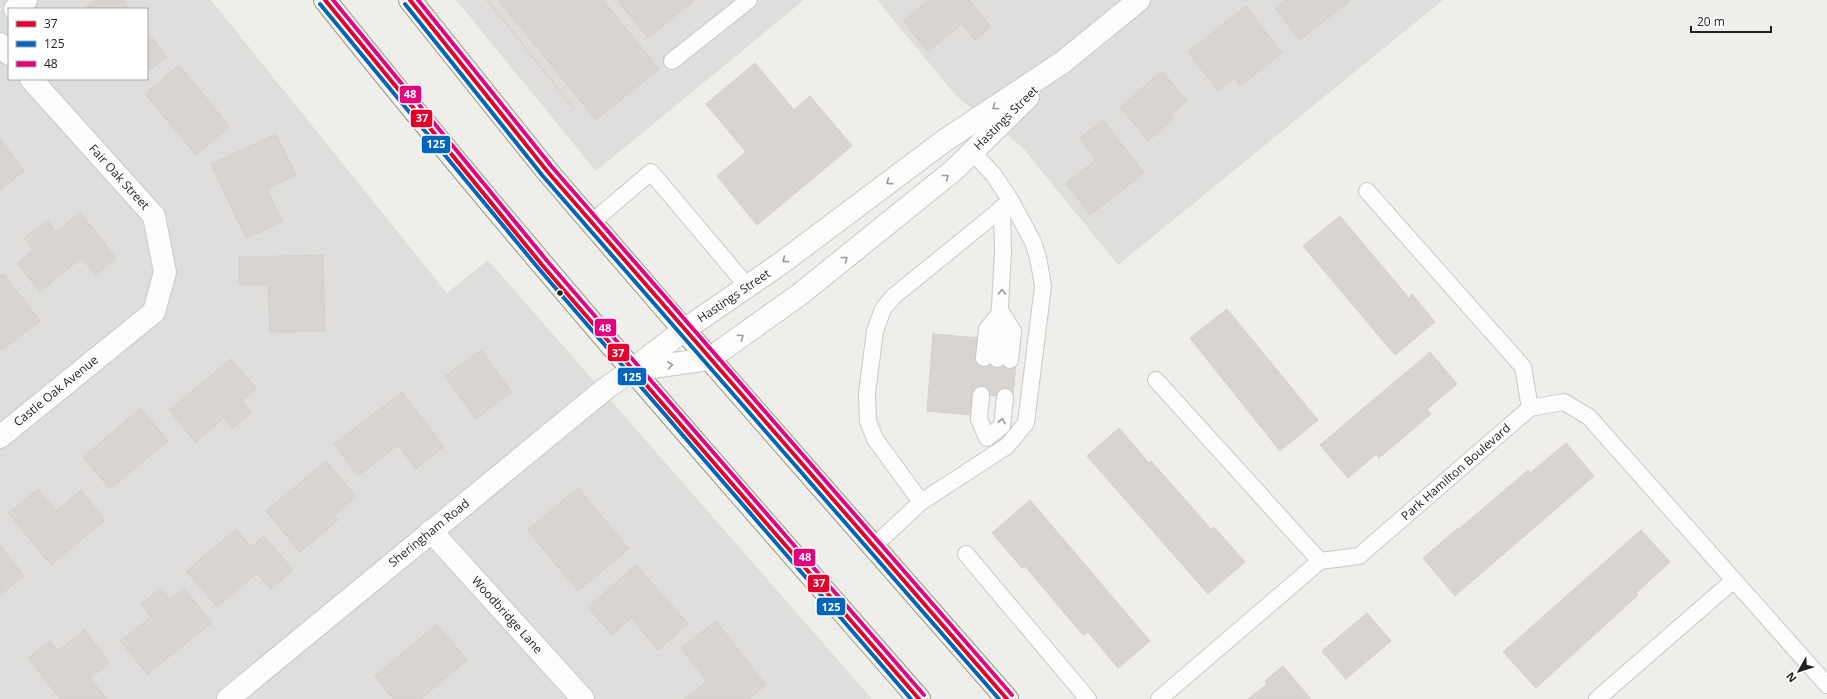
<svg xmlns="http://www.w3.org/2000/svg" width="1827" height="699" viewBox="0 0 1827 699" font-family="'Open Sans',sans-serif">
<rect width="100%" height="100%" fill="#f0eeeb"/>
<g fill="#dfdedc" fill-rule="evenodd">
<path d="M0 0H211L447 293 488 260 872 699H0ZM9 9H147V79H9Z"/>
<polygon points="456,0 804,0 596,171"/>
<polygon points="877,0 1443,0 1118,265 1022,147 957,97"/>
</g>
<g fill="#d7d4d2" stroke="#d3d0cc">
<polygon points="95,0 123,0 130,9 84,9"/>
<polygon points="498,0 603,0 659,69 596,120"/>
<polygon points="617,0 695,0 648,38"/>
<polygon points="929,0 969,0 991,27 975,40 962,24 928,52 903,21"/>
<polygon points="1286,0 1351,0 1300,40 1275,8"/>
<polygon points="1246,6 1282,53 1240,86 1235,78 1218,91 1188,52"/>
<polygon points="147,31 167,57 147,72"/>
<polygon points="755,63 794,110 810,96 852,146 757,225 717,176 746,152 706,104"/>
<polygon points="179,65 230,127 196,155 145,94"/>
<polygon points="1162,71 1187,101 1171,115 1174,119 1148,141 1120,107"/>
<polygon points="1103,120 1144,173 1090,215 1066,183 1096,160 1080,138"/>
<polygon points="276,134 296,175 267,189 282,222 246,238 211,164"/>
<polygon points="0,139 24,171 0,190"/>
<polygon points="80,212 116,258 96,275 81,258 40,292 17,263 33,250 24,238 47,220 56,232"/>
<polygon points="1340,216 1409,298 1412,294 1435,322 1395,355 1303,246"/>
<polygon points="323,255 325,331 270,332 268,285 239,285 239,257"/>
<polygon points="3,273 40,321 2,350 0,348 0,276"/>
<polygon points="1227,309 1318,420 1280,451 1190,338"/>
<polygon points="933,334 980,338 1016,361 1013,397 974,394 973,415 927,411"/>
<polygon points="481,350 512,392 476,419 445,376"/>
<polygon points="1430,352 1457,384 1427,409 1431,414 1379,458 1376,454 1348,478 1320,445"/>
<polygon points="231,359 257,389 242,401 251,413 232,429 224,418 195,442 169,410"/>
<polygon points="402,392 444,447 416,469 398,445 358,476 334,444"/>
<polygon points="141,408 168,441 110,489 83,457"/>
<polygon points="1119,428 1149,463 1151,461 1211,529 1214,527 1245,562 1208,594 1087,456"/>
<polygon points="1566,443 1594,476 1455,596 1423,558 1458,528 1459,529 1528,470 1530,473"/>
<polygon points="326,461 356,497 334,515 338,520 300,552 266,511"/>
<polygon points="578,488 629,549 578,591 527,530"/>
<polygon points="38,489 56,511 81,490 105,520 51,565 8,513"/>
<polygon points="1030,500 1150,641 1118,668 1088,632 1083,635 1025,566 1022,568 992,533"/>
<polygon points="236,529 251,547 264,536 293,570 271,589 257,573 217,607 186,571"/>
<polygon points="1641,530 1670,562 1636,593 1638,595 1536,688 1503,652"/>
<polygon points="0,545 24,576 0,595"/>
<polygon points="636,565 688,624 658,650 631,618 612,635 588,607"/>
<polygon points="161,588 170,599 184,588 212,623 147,674 120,641 151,617 141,604"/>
<polygon points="1367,613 1391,641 1346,679 1322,651"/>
<polygon points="716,621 766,685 749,699 684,699 707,681 681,648"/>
<polygon points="437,624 467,660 421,699 393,699 375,676"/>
<polygon points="84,630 110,663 90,678 107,699 60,699 28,658 50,641 58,651"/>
<polygon points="1283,666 1311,699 1248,699 1267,684 1265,681"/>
</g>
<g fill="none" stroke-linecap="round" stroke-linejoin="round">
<defs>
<g id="service">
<polyline points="672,61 749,0"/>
<polyline points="1367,191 1523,367 1530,408"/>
<polyline points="591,223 651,172 747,286"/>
<polyline points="984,358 987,329 1001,312 1013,331 1010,360"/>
<polyline points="997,359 1003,252 1002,207"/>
<polyline points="1156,380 1320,561"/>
<polyline points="981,395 979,419 987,438 1002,426 1005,397"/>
<polyline points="921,502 1007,446 1026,423 1043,286 1038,257 1033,242 1011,201"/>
<polyline points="874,546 921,502 875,439 868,421 867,393 875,331 883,309 894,296 1011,201 993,174 972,152"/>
<polyline points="966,554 1088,699"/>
<polyline points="1159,699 1320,561 1359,556 1530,408 1564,402 1589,417 1827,685"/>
<polyline points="1597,699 1734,580"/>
</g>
<g id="minor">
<polyline points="15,9 26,0"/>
<polyline points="0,44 9,54"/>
<polyline points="0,437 154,312 165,272 154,216 31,79"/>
<polyline points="431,531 583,699"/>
<polyline points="228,699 605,389 632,370"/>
</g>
<g id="tertiary">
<polyline points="632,370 684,330 780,264 944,141 1063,62 1139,0"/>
<polyline points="632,370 709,359 799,295 954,170 1028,97"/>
</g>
<g id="secondary">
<path d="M325 0C515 239 718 469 919 699"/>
<polyline points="410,0 547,171 671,315 1007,699"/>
</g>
</defs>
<use href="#service" stroke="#c9c8c7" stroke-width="18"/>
<use href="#minor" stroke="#c9c8c7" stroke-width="24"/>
<use href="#tertiary" stroke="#c9c8c7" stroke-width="24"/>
<use href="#secondary" stroke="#999a82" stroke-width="24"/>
<polyline stroke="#dccecd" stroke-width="2.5" stroke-dasharray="2 2" stroke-linecap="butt" points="487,0 575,110"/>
<use href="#service" stroke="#fdfcfc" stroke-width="16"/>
<use href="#minor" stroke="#fdfcfc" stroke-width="22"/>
<use href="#tertiary" stroke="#fdfcfc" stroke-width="22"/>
<use href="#secondary" stroke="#f4f4ed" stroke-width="22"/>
<defs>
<g id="bus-1">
<polyline points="325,0 543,266 919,699"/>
<polyline points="410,0 547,171 1007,699"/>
</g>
<g id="bus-2">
<polyline points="320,4 539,269 911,699"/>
<polyline points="405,4 542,175 999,699"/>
</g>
<g id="bus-3">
<polyline points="333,0 548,262 924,695"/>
<polyline points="418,0 552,167 1012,695"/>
</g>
</defs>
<use href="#bus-1" stroke="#fff" stroke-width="7"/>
<use href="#bus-2" stroke="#fff" stroke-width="7"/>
<use href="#bus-3" stroke="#fff" stroke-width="7"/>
<use href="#bus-1" stroke="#e4002b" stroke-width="4"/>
<use href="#bus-2" stroke="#0065bd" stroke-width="4"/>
<use href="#bus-3" stroke="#e5007d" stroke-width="4"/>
</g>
<defs><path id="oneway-chevron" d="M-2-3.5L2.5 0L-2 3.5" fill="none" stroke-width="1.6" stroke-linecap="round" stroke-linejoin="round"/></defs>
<g stroke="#9a9a9a">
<use href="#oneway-chevron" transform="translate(995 107) rotate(146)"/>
<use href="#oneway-chevron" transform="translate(946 177) rotate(-39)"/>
<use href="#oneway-chevron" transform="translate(889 182) rotate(143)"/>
<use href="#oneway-chevron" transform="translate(845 259) rotate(-39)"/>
<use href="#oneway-chevron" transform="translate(785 260) rotate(143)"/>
<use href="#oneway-chevron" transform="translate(1002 292) rotate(-87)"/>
<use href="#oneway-chevron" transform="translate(741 337) rotate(-35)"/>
<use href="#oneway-chevron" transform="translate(670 365) rotate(-8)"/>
<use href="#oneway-chevron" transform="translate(1002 421) rotate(-78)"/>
</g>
<circle fill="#222" stroke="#fff" stroke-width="1.5" cx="560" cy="293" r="3.5"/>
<g text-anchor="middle" stroke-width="3" stroke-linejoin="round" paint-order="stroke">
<g font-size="12" fill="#222" stroke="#fff">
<text transform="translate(1006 118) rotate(-45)" y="4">Hastings Street</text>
<text transform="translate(119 177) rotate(48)" y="4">Fair Oak Street</text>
<text transform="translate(734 296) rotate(-34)" y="4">Hastings Street</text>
<text transform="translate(56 391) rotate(-39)" y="4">Castle Oak Avenue</text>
<text transform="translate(1456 472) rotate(-41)" y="4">Park Hamilton Boulevard</text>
<text transform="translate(429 533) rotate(-39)" y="4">Sheringham Road</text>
<text transform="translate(507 615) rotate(48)" y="4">Woodbridge Lane</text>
</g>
</g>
<g stroke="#fff" stroke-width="1.5">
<rect x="399" y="85" width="23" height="19" rx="4" fill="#e5007d"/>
<rect x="410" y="109" width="23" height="19" rx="4" fill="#e4002b"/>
<rect x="421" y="135" width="30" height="19" rx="4" fill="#0065bd"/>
<rect x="594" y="318" width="23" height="19" rx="4" fill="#e5007d"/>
<rect x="607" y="343" width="23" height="19" rx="4" fill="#e4002b"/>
<rect x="617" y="367" width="30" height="19" rx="4" fill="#0065bd"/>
<rect x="793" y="548" width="23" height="19" rx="4" fill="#e5007d"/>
<rect x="807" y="574" width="23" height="19" rx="4" fill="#e4002b"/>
<rect x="816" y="597" width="30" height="19" rx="4" fill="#0065bd"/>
</g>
<g font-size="11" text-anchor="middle" font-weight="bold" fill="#fff">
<text x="410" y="98">48</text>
<text x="422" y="122">37</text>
<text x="436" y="148">125</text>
<text x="605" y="332">48</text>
<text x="618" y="357">37</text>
<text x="632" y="381">125</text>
<text x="805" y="561">48</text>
<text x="819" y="587">37</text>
<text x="831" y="611">125</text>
</g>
<rect x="8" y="8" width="140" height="72" fill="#ffffff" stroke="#a7a7a7"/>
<rect x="16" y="21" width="20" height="6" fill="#e4002b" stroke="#a7a7a7"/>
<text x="44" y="28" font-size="12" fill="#222222">37</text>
<rect x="16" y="41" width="20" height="6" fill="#0065bd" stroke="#a7a7a7"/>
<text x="44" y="48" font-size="12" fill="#222222">125</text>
<rect x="16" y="61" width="20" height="6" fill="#e5007d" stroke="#a7a7a7"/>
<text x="44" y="68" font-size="12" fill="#222222">48</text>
<g transform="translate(1799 671) rotate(231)" stroke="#ffffff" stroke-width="3" paint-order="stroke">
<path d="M0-3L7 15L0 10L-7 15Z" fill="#222222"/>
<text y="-6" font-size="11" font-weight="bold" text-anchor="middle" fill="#222222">N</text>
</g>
<path d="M1691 26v6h80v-6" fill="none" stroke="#222222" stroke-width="2"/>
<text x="1697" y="26" font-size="12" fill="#222222" stroke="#ffffff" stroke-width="3" paint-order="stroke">20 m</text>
</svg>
